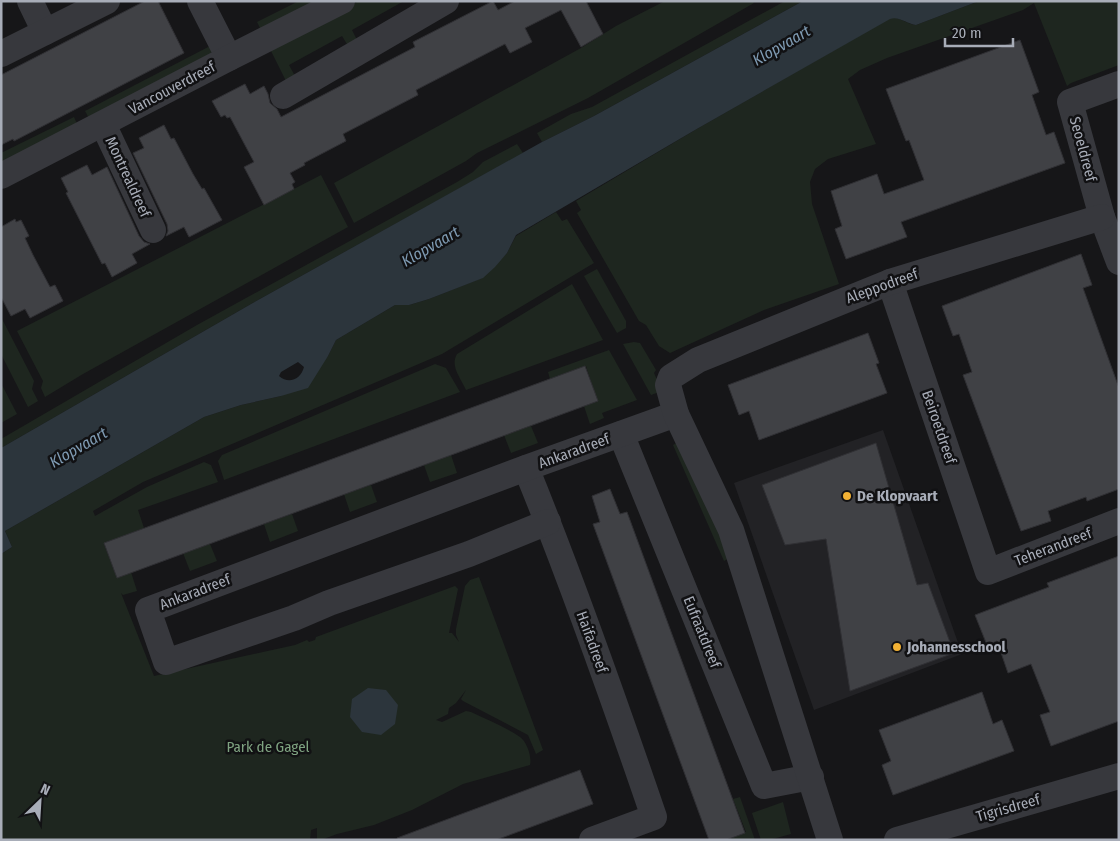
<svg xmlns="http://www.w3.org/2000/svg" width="1120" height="841" viewBox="0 0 1120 841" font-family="'Fira Sans Condensed',sans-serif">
<rect width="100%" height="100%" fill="#161618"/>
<polygon fill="#222225" points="883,430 962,654 814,710 734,483"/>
<g fill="#1e261f">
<polygon points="299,1 322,1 262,32 257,22"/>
<polygon points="359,1 404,1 352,30 359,44 350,49 342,36 289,65 296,78 287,83 269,47"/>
<polygon points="665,1 752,1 754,3 588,98 477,153 466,161 354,223 334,183 581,48 616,26"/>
<polygon points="785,1 803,1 594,116 542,142 537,133 571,114 592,107"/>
<path d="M979 1H1119V65L1071 83 1067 86 1034 3 1023 10 887 58 860 70 848 79 876 144 828 159 815 169 810 182 812 204 839 284 764 310 670 353 659 346 646 325 639 321 577 213 581 210 576 201 695 130 892 17C901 18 907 24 916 25Z"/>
<polygon points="212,45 213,47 209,59 90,120 85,111"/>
<polygon points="74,117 78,126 1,166 1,153"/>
<polygon points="517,144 523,153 251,304 1,448 1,439 197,325 457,182 473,172 483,162"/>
<polygon points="321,175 348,227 83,374 45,397 41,388 43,381 17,331"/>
<path d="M556 212 562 221 567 219 594 263 442 354 143 482 93 511 95 516 147 487 204 462 211 465 218 482 138 510 144 528 104 544 117 578 131 572 137 591 123 595 121 593 154 676 295 645 307 640 309 642 315 640 316 637 455 586 458 589 449 633H452L459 642 456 635V629L465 586 470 580 479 577 543 750 536 754 528 735 463 701 461 699 466 690 456 703 449 708 448 714 436 720 442 722 466 711 471 712C487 720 506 727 520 737 527 742 532 757 530 765L463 784 412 810 374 825 337 834 321 840 317 839V828L311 830 310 840H1V554L12 547 5 531 204 417 241 405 281 396 328 356 336 340 395 305H409L429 299 482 278 507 253 516 236Z"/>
<polygon points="597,269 626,321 626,328 617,333 584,276"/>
<path d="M572 284 603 340 466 390C460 377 450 366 457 354Z"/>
<polygon points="1,317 34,381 32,389 38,401 28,407 1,354"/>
<polygon points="634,342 640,343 656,370 654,373 662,391 651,395 623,344"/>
<polygon points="609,350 637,400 602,413 604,418 590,424 584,406 597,400 586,366 550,379 548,372"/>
<polygon points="435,364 446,368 460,392 224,480 218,461 222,455"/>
<polygon points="2,385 17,414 1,423 1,386"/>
<polygon points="531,426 538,443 511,453 504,435"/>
<polygon points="677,443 731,557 724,561 673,445"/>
<polygon points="451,455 457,473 430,482 424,465"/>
<polygon points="371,485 377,502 350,512 344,494"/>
<polygon points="292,514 298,531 270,542 264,524"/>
<polygon points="210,544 217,561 190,571 183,553"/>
<polygon points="740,797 755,840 727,840 746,832 733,799"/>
<polygon points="783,802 791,834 769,840 761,840 752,813"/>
</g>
<g fill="#2c353c" fill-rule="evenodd">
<path d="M803 1H979L916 25C907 24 899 16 890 19L695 130 516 235 507 253 495 267 483 278 429 299 409 305H395L336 340 328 356 308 388 281 396 241 405 204 417 5 531 12 547 1 554V448L251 304 542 142 594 116ZM298 362 304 367C301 379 289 385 279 376L281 372Z"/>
<polygon points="368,688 386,690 398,705 395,724 381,735 362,732 350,717 352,699"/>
</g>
<g fill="#404145" stroke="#303034">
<polygon points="145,1 158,1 184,53 14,141 13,139 1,145 1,75"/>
<polygon points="493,1 498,10 515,1 586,1 603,34 581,47 561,10 525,28 532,42 510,53 505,44 416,90 418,95 343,134 346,141 304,163 305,165 290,173 295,182 292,184 294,189 264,205 244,167 254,162 230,117 227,118 225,115 221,117 212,101 245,84 250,94 264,86 268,94 270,103 277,109 281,117 415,47 413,42"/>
<polygon points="1020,40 1039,92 1032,95 1046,135 1054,132 1065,163 901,222 907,237 846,259 835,229 842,226 831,191 877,174 884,194 924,180 909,140 906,141 886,89"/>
<polygon points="164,125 171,139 174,138 193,174 202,189 204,188 222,220 189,237 184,227 166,236 168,231 167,224 133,153 144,148 139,138"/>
<polygon points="87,165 92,175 107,167 139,236 144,242 150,244 132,254 137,263 112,277 105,263 102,264 66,193 68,192 61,178"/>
<polygon points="15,219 16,222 21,220 29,236 25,238 33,255 50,287 55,285 63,301 30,318 25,309 11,316 1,297 1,227"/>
<polygon points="1081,254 1092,285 1083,288 1119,388 1119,489 1087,501 1086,497 1048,511 1051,521 1021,531 963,375 972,372 959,334 953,336 942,306"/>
<polygon points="868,333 879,363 876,364 887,393 759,440 749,411 739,415 728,385"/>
<polygon points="585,366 598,401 117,578 104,543"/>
<polygon points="876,443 917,585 928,583 954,653 850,691 826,539 785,545 762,485"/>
<polygon points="610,489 620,514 627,512 745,833 726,840 709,840 593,524 600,522 592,496"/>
<polygon points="1119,556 1119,721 1051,746 1040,715 1050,712 1031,664 1008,673 997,641 987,645 975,615 1049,587 1047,583"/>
<polygon points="982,692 993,724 1002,720 1014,751 893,795 882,765 891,761 879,730"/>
<polygon points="580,770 593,804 496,840 398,840 397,838"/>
</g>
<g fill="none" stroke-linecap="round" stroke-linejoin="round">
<g stroke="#37383d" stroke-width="26">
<polyline points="30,1 45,32"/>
<polyline points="200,1 229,58"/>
<polyline points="1,54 107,1"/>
<polyline points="1119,84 1070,102 1102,217 1119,262"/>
<polyline points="283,96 446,1"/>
<polyline points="103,124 153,230"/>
<polyline points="1,176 229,58 342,1"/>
<polyline points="890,282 988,572 1119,521"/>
<polyline points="621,434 764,786 811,777"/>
<path d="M526 468C573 583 614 700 654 817L592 840"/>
<polyline points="548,522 469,554 329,603 294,618 166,662 148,610 526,468 676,414"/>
<polyline points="830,840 731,530 676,414 668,385 671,377 698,360 890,282 1102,217"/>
<polyline points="897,840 1119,776"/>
</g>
</g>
<g fill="#f2b134" stroke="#111113" stroke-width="2">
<circle cx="847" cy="496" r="5"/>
<circle cx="897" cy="647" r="5"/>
</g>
<g text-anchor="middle" stroke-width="5" stroke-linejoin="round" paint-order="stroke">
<g font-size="15" fill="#a8adb8" stroke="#111113">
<text transform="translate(172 88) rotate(-28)" y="5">Vancouverdreef</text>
<text transform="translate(1083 149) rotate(75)" y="5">Seoeldreef</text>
<text transform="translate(128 177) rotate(65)" y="5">Montrealdreef</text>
<text transform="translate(882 286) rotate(-20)" y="5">Aleppodreef</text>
<text transform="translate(939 427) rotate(71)" y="5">Beiroetdreef</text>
<text transform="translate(574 451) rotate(-20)" y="5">Ankaradreef</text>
<text transform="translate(1053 547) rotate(-21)" y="5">Teherandreef</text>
<text transform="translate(195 592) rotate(-21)" y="5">Ankaradreef</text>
<text transform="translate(702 632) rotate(68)" y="5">Eufraatdreef</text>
<text transform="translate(592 642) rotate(70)" y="5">Haifadreef</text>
<text transform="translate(1008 808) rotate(-16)" y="5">Tigrisdreef</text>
</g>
<g font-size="15" font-weight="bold" fill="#a8adb8" stroke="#111113" text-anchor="start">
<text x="857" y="501">De Klopvaart</text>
<text x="907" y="652">Johannesschool</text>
</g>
<g font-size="15" fill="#7fa381" stroke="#111113">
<text x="268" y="752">Park de Gagel</text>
</g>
<g font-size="16" font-style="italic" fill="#7f9bb3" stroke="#111113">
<text transform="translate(781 45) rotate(-30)" y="6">Klopvaart</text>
<text transform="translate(430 246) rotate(-30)" y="6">Klopvaart</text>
<text transform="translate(78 447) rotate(-30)" y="6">Klopvaart</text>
</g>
</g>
<rect width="1120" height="841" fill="none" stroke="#a8adb8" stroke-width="5"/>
<g transform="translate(40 801) rotate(25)" stroke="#111113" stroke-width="4" paint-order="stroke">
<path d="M0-4L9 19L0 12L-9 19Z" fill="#a8adb8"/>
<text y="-8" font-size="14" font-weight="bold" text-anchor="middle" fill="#a8adb8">N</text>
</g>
<path d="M945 38v8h68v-8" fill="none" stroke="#a8adb8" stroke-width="2.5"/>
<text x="952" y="38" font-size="15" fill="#a8adb8" stroke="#111113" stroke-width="4" paint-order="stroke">20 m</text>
</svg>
